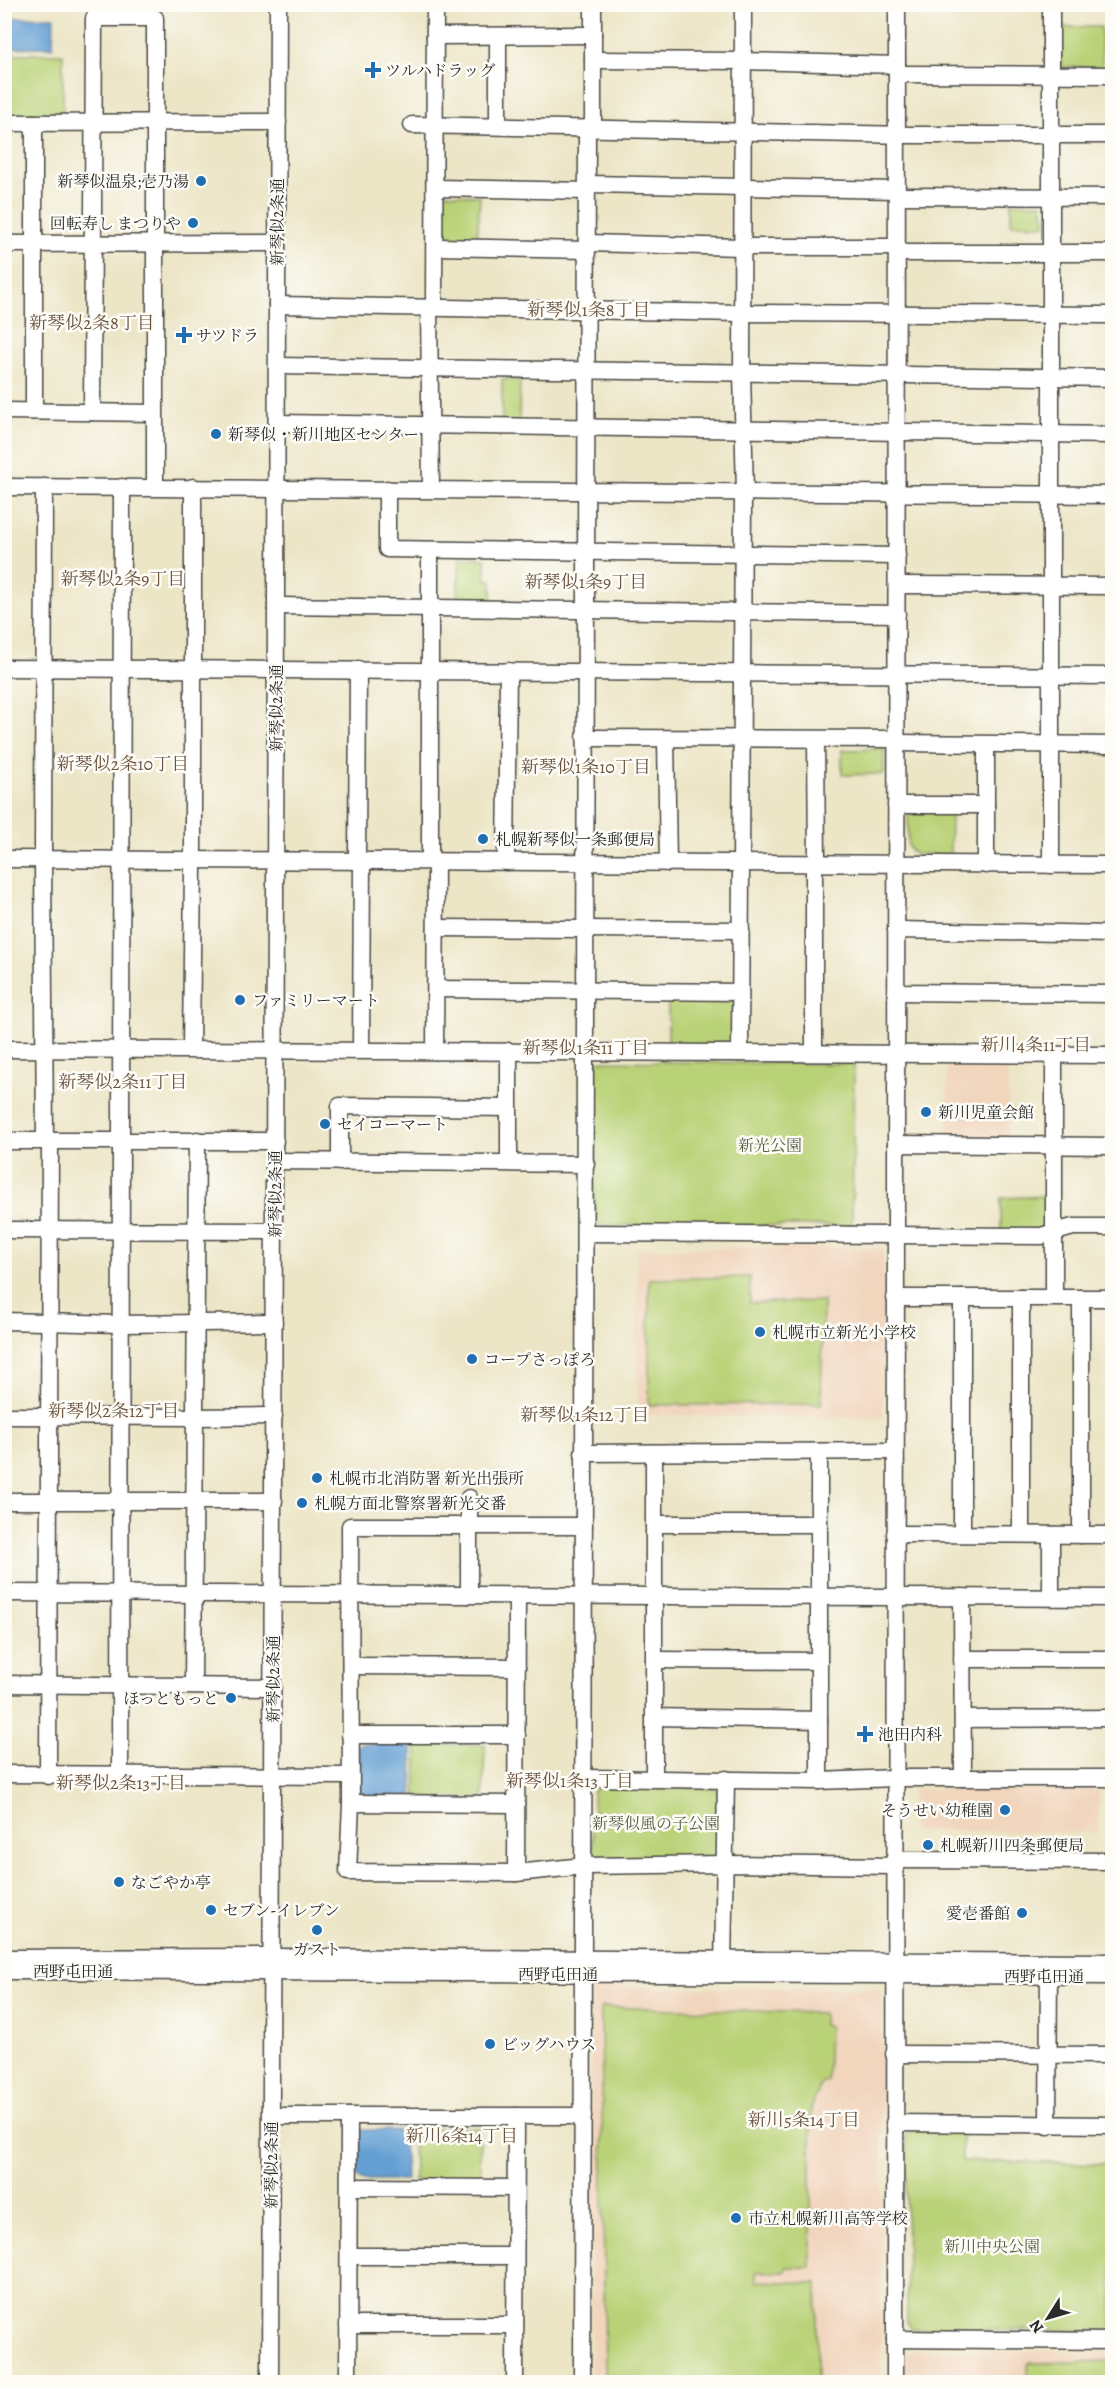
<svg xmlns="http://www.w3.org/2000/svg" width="1117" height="2387" viewBox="0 0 1117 2387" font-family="Alegreya,'Noto Serif JP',serif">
<rect width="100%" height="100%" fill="#fdfcf7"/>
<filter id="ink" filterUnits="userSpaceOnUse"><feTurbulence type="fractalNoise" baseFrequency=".0167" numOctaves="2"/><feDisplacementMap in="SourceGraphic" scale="12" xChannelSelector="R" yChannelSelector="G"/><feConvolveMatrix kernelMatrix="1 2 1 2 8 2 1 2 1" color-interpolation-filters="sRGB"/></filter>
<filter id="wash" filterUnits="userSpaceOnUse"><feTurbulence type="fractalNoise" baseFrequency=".008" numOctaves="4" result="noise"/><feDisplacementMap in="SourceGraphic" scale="24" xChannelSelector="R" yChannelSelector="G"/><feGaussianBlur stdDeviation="1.35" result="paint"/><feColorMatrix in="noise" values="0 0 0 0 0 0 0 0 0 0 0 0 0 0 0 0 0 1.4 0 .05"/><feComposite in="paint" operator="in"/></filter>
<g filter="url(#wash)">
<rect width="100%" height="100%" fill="#ece5c6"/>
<g fill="#f1d5bd">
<polygon points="947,1062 1008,1063 1008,1140 947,1139"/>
<polygon points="883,1247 883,1418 638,1415 637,1249"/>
<polygon points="912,1789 1099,1790 1098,1833 912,1830"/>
<polygon points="591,1987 879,1989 882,1993 881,2382 591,2382"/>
<polygon points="914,2350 1112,2352 1112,2382 906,2382 906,2356"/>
</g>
<g fill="#bad277" stroke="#727e51" stroke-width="1.5">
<polygon points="1060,27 1101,27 1102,67 1063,67 1060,63"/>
<polygon points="4,54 63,54 63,116 5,116"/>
<polygon points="446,193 480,196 477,243 447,242 442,237 441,198"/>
<polygon points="1011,203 1042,203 1046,225 1011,224"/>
<polygon points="502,379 520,380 519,423 502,423"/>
<polygon points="460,557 485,558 486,580 492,580 492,603 457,602"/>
<polygon points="884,749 884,774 842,775 842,750"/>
<polygon points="951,810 950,855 914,854 908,846 908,814 912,811"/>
<rect x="668" y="1000" width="67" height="48"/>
<polygon points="596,1061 854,1064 852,1226 594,1225"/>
<polygon points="1047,1196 1048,1226 1038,1232 1001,1231 1001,1198"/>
<polygon points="750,1277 750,1303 823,1301 821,1404 649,1405 649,1279"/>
<polygon points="417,1744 485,1745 483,1798 416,1798"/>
<polygon points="598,1787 715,1788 719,1793 719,1857 597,1860 593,1856 593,1791"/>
<polygon points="601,2007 823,2013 823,2025 829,2027 827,2081 822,2082 811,2108 811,2267 786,2267 785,2272 756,2272 756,2281 817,2283 817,2382 605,2382"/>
<polygon points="413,2128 479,2128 481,2181 414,2181"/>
<polygon points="915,2129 962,2132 962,2161 1112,2164 1112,2331 912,2329 907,2322 906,2135"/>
<polygon points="1112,2361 1112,2382 1028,2382 1028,2363"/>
</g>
<g fill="#639fd3" stroke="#47657f" stroke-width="1.5">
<polygon points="54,17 53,47 5,48 5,18"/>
<polygon points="361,1744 412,1744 413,1797 361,1797 357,1794 355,1749"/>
<polygon points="361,2130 411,2130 411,2142 404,2141 406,2180 361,2180 357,2177 358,2133"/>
</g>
</g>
<g filter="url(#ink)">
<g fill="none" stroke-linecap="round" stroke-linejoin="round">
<defs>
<g id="minor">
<polyline points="743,4 742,373 745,493"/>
<polyline points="435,36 593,35"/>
<polyline points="498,37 498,126"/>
<polyline points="593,60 742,61 897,65"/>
<polyline points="897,74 1112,75"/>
<polyline points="4,123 278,122"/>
<polyline points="34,123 34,411"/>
<polyline points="412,125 910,135 1112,135"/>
<polyline points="593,128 593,4"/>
<polyline points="588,184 897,190"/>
<polyline points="436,188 587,191"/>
<polyline points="897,196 1112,197"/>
<polyline points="587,243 742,247 897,247"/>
<polyline points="4,244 277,243"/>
<polyline points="436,247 587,250"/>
<polyline points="897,253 1112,253"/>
<polyline points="277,305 742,313 1112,315"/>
<polyline points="429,307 431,489"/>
<polyline points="434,307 435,4"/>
<polyline points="277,366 1112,378"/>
<polyline points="4,411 154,413"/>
<polyline points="92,412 94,18 155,18 155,487"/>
<polyline points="277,423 1112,435"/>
<polyline points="4,487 1112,495"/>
<polyline points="44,487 43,859 45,1140"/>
<polyline points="387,489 387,549 897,556"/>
<polyline points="430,550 430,861"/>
<polyline points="897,585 1112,586"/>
<polyline points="276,606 897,614"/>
<polyline points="4,668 1112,676"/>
<polyline points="585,738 897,739"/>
<polyline points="666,739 668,863"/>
<polyline points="816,740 817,864"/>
<polyline points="896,743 1112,745"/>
<polyline points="896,805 986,805"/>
<polyline points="4,859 1112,865"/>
<polyline points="357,861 358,669"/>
<polyline points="506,862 508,671"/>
<polyline points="814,863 814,1052"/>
<polyline points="986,865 986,745"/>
<polyline points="1051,865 1051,4"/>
<polyline points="436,928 741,930"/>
<polyline points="896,930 1112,934"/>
<polyline points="436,989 740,992"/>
<polyline points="896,992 1112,994"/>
<polyline points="4,1049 1112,1055"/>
<polyline points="191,1049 193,867 193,487"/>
<polyline points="361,1050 362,861"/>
<polyline points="435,1051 436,861"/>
<polyline points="740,1053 743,493"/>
<polyline points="4,1141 275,1141"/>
<polyline points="896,1144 1112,1146"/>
<polyline points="275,1161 586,1164"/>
<polyline points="340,1162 340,1106 509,1108"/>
<polyline points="509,1162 509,1051"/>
<polyline points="4,1230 275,1231"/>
<polyline points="586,1233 1041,1236 1073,1227 1112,1227"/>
<polyline points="1054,1297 1054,1055"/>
<polyline points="895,1298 1112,1298"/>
<polyline points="962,1298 962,1533"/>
<polyline points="4,1321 120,1324 274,1322"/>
<polyline points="4,1416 194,1417 274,1416"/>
<polyline points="583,1453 895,1451"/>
<polyline points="654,1453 654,1778"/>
<polyline points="4,1501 274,1501"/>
<polyline points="654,1524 819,1524"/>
<polyline points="584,1526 350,1526 351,1803 348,1872 516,1873 584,1866 725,1864 894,1866"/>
<polyline points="895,1534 1112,1535"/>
<polyline points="1021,1534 1021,1298"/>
<polyline points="1081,1535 1081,1298"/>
<polyline points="4,1593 1112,1598"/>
<polyline points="469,1595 469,1498"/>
<polyline points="962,1597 963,1778"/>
<polyline points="1051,1597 1051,1535"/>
<polyline points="962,1659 1112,1659"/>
<polyline points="654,1660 819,1661"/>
<polyline points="351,1666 517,1667"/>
<polyline points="4,1684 273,1687"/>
<polyline points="193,1685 197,1140"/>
<polyline points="654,1717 819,1720"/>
<polyline points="963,1719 1112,1718"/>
<polyline points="350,1735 517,1735"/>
<polyline points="4,1774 350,1776"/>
<polyline points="48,1776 50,1140"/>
<polyline points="120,1776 122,487"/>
<polyline points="585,1778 819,1781 895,1778 1112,1778"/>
<polyline points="819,1781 819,1453"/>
<polyline points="351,1803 516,1804"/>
<polyline points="894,1860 1112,1861"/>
<polyline points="516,1873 517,1595"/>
<polyline points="4,1958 272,1957 1112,1962"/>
<polyline points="723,1970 726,1779"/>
<polyline points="4,1971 1112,1976"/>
<polyline points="894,2054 1112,2055"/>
<polyline points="271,2116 583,2116"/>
<polyline points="894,2123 1112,2125"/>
<polyline points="1048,2126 1049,1968"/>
<polyline points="349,2187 515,2188"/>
<polyline points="349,2256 515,2256"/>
<polyline points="348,2325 515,2325"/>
<polyline points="895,2339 1112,2341"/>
<polyline points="270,2382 278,4"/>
<polyline points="348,2382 349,2116"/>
<polyline points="515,2382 516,2116"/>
<polyline points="582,2382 587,128"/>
<polyline points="895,2382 897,4"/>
</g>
</defs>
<use href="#minor" stroke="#484742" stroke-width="19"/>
<use href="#minor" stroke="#fff" stroke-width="16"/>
</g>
</g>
<g fill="#1f6fb2" stroke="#fdfcf7" stroke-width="2">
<path d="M370 61h6v6h6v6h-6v6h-6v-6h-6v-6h6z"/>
<circle cx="201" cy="181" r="6"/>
<circle cx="193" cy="223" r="6"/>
<path d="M181 326h6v6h6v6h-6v6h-6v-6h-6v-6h6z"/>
<circle cx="216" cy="434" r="6"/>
<circle cx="483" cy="839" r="6"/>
<circle cx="240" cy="1000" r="6"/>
<circle cx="926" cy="1112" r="6"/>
<circle cx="325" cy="1124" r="6"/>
<circle cx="760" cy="1332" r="6"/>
<circle cx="472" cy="1359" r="6"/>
<circle cx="317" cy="1478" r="6"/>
<circle cx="302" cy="1503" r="6"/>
<circle cx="231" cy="1698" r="6"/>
<path d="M862 1725h6v6h6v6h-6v6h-6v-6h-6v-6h6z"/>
<circle cx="1005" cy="1810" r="6"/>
<circle cx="928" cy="1845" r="6"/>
<circle cx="119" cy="1882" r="6"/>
<circle cx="211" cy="1910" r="6"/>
<circle cx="1022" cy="1913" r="6"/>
<circle cx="317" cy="1930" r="6"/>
<circle cx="490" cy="2044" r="6"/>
<circle cx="736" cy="2218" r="6"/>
</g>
<g text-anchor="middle" stroke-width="5" stroke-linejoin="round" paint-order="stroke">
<g font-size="16" fill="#2b2b2b" stroke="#fdfcf7" text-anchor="start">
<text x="385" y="76">ツルハドラッグ</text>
<text x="189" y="187" text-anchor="end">新琴似温泉;壱乃湯</text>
<text x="181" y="229" text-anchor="end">回転寿し まつりや</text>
<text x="196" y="341">サツドラ</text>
<text x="228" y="440">新琴似・新川地区センター</text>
<text x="495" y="845">札幌新琴似一条郵便局</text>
<text x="252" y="1006">ファミリーマート</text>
<text x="938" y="1118">新川児童会館</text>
<text x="337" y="1130">セイコーマート</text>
<text x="772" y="1338">札幌市立新光小学校</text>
<text x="484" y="1365">コープさっぽろ</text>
<text x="329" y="1484">札幌市北消防署 新光出張所</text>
<text x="314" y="1509">札幌方面北警察署新光交番</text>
<text x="219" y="1704" text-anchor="end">ほっともっと</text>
<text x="878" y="1740">池田内科</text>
<text x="993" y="1816" text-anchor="end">そうせい幼稚園</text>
<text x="940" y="1851">札幌新川四条郵便局</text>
<text x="131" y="1888">なごやか亭</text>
<text x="223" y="1916">セブン-イレブン</text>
<text x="1010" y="1919" text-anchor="end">愛壱番館</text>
<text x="317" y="1955" text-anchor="middle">ガスト</text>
<text x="502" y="2050">ビッグハウス</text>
<text x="748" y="2224">市立札幌新川高等学校</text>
</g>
<g font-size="16" fill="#2b2b2b" stroke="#fdfcf7">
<text transform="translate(277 222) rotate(-90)" y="6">新琴似2条通</text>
<text transform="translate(276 708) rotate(-90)" y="6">新琴似2条通</text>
<text transform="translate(275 1194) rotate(-90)" y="6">新琴似2条通</text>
<text transform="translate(273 1679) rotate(-90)" y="6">新琴似2条通</text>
<text x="73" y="1977">西野屯田通</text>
<text x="558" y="1980">西野屯田通</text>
<text x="1044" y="1982">西野屯田通</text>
<text transform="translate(271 2165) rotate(-90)" y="6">新琴似2条通</text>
</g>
<g font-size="16" fill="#565d42" stroke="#fdfcf7">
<text x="770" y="1151">新光公園</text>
<text x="656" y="1829">新琴似風の子公園</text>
<text x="992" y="2252">新川中央公園</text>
</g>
<g font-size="18" fill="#6b5440" stroke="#fdfcf7">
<text x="589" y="316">新琴似1条8丁目</text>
<text x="92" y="329">新琴似2条8丁目</text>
<text x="123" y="585">新琴似2条9丁目</text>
<text x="586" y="588">新琴似1条9丁目</text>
<text x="123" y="770">新琴似2条10丁目</text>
<text x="586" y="773">新琴似1条10丁目</text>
<text x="1036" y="1051">新川4条11丁目</text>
<text x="586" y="1054">新琴似1条11丁目</text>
<text x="123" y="1088">新琴似2条11丁目</text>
<text x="114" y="1417">新琴似2条12丁目</text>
<text x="585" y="1421">新琴似1条12丁目</text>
<text x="570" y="1787">新琴似1条13丁目</text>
<text x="121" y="1789">新琴似2条13丁目</text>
<text x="804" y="2126">新川5条14丁目</text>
<text x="462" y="2142">新川6条14丁目</text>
</g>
</g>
<rect width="1117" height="2387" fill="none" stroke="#fdfcf7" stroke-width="24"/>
<g transform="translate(1048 2318) rotate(233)" stroke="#fdfcf7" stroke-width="4.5" paint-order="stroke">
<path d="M0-4.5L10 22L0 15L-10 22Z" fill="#2b2b2b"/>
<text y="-9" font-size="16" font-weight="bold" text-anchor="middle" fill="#2b2b2b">N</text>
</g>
</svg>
